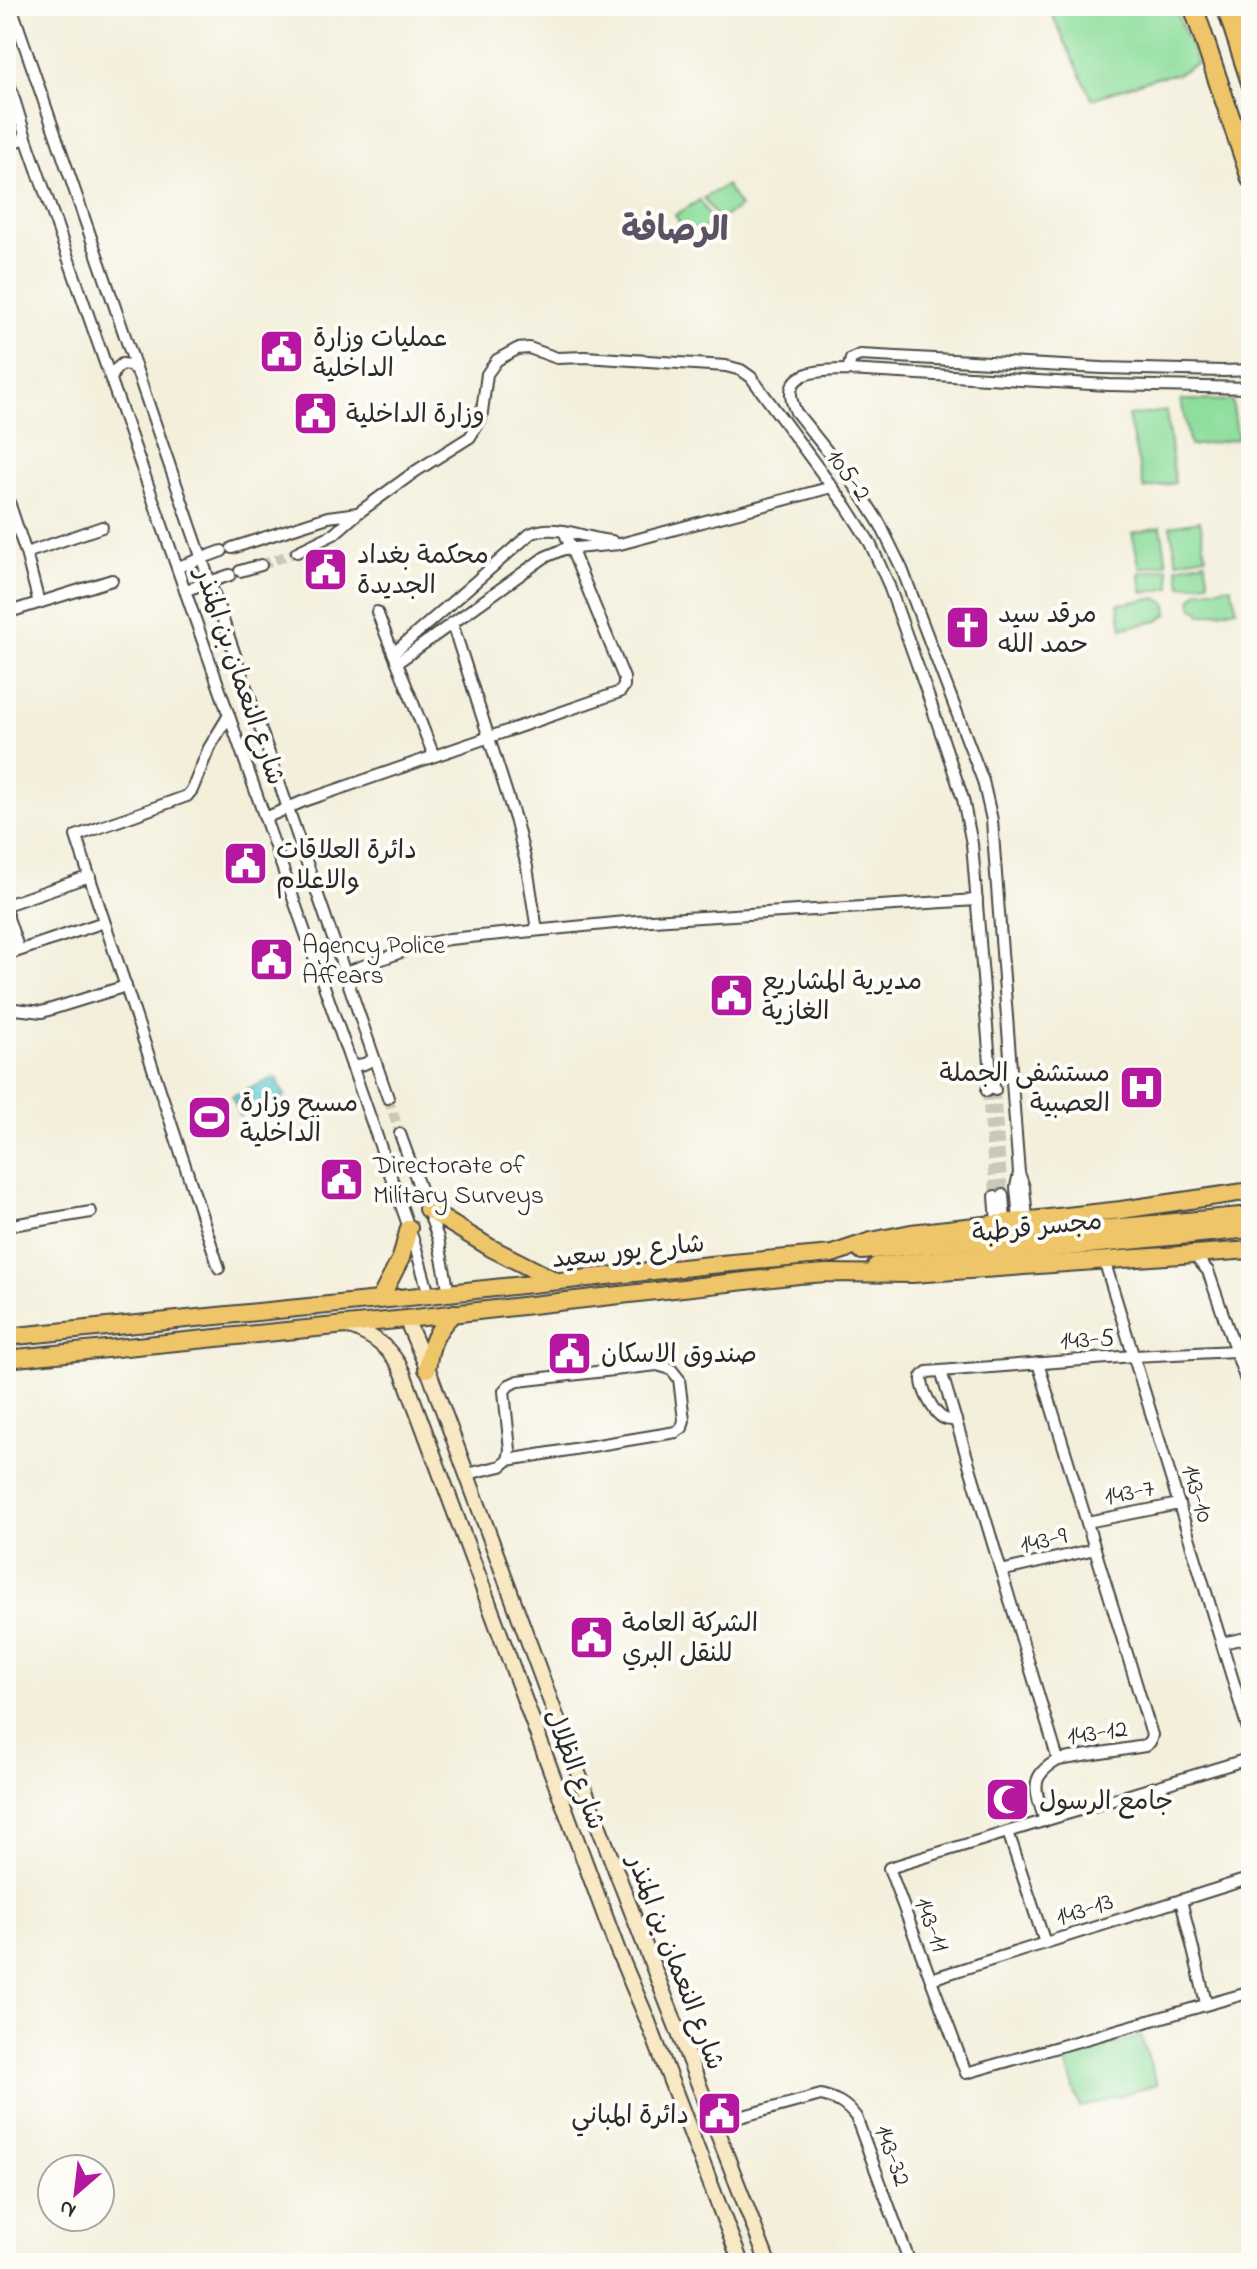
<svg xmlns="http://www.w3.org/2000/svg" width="1257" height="2269" viewBox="0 0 1257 2269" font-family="'Indie Flower','Playpen Sans Arabic',sans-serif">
<rect width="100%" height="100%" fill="#fdfcf7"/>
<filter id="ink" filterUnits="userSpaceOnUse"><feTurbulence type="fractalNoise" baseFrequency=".0125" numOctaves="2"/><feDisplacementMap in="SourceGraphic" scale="16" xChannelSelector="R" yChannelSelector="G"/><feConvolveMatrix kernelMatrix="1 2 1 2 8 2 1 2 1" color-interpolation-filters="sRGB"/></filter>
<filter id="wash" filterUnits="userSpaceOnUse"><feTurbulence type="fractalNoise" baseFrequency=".006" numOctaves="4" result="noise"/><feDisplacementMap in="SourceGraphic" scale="32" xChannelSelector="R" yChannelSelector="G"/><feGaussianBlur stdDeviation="1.8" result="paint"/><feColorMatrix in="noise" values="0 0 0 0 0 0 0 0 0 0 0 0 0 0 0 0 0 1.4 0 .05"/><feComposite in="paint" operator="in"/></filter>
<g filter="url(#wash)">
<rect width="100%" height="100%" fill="#f3efdb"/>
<g fill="#8ede9d" stroke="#5c8464" stroke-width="2">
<polygon points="1048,6 1174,6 1197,64 1177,74 1157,77 1092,99"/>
<polygon points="726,185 740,207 718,220 704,198"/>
<polygon points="700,200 713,223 688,237 675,215"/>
<polygon points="1181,400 1232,401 1238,439 1190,446"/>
<polygon points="1166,411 1175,483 1144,489 1128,416"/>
<polygon points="1200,521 1206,556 1177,561 1170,526"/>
<polygon points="1161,527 1167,563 1140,568 1132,533"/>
<polygon points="1205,561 1209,582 1182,586 1177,567"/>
<polygon points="1168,568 1171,588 1143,593 1139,573"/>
<polygon points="1231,586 1237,609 1201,615 1200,611 1193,608 1191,600 1198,591"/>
<polygon points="1157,598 1167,604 1168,613 1159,621 1122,628 1118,604"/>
<polygon points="1141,2036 1157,2084 1080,2108 1065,2060"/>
</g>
<polygon fill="#58c6cc" stroke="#42787c" stroke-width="2" points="276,1077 285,1097 240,1116 232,1096"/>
</g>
<g filter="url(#ink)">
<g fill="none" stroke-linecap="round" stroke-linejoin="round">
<g stroke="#cbc8b8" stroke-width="10" stroke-dasharray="10 5" stroke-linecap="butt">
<polyline points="261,565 297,552"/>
<polyline points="995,1090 1003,1195"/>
<polyline points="987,1091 995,1196"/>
<polyline points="388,1098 400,1134"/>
</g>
<defs>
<g id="street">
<polyline points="11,6 388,1098"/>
<polyline points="6,73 26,138 415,1245 429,1295"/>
<polyline points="6,145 26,138"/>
<polyline points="1251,224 1251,246"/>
<polyline points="848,370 851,359 860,355 1102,368 1224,371 1251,370"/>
<polyline points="112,377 115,370 122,364 130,365 136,371"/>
<polyline points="6,493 26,553 39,603"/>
<polyline points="232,548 328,517 358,513"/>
<polyline points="297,552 334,534 358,513 416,471 470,437 481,419 487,374 497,360 517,349 529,348 557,358 585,357 726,366 741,370 751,377 847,507 870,543 888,583 929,698 963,799 972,844 991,1075 995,1090"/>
<polyline points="26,553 102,527"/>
<polyline points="178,567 222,551"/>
<polyline points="240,571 261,565"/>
<polyline points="186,590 230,575"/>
<polyline points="377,612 434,756"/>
<polyline points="6,613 112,580"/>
<polyline points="452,623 516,822 527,867 537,930"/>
<path d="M395 652 530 534C555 522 585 539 612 541"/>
<polyline points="398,662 545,557 564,549 620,544 832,487"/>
<polyline points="265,818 304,801 620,692 624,686 624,678 564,531"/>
<polyline points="6,905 90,876"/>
<polyline points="6,912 19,950"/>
<polyline points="6,955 104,922"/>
<polyline points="344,973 420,945 449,939 636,921 977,900"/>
<polyline points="6,1008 42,1012 126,986"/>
<polyline points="352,1066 364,1064 374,1059"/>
<polyline points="987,1091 991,1075"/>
<polyline points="400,1134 438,1238 449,1293"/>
<polyline points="1019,1173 1016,1187 1019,1220"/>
<polyline points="1003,1195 1005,1221"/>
<polyline points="995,1196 997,1222"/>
<path d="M1027 1219 1024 1187 1019 1173 995 861 992 820 983 781 902 569 880 524 859 491 796 412C776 370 820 370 848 370L1109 385 1251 388"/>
<polyline points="6,1226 91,1212"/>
<polyline points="1193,1254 1208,1271 1251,1395"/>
<polyline points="1104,1260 1251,1739"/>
<polyline points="219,1268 76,836 187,796 192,790 209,748 229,715"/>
<polyline points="941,1371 1058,1760 1145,1746 1150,1742 1152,1735 1038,1363"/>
<path d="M956 1420C950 1420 949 1421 943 1418 933 1412 921 1389 922 1377L927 1372 1134 1356 1235 1351"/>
<polyline points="467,1474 501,1466 508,1460 676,1432 682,1428 684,1420 679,1379 671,1369 657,1365 518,1381 509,1385 504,1391 510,1450 508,1460"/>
<polyline points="1087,1522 1179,1504"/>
<polyline points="1001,1571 1095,1549"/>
<polyline points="1222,1643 1251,1637"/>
<polyline points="1251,1758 889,1868 966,2073 1251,1992"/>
<path d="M1045 1821C1036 1791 1027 1777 1058 1760"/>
<polyline points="1008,1832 1045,1943"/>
<polyline points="1181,1900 1206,2003"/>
<polyline points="931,1979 1251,1878"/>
<path d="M714 2124 821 2095C837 2099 846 2104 856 2117L910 2263"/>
</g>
<g id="secondary">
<polyline points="406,1319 429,1372 556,1716 768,2263"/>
<path d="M347 1326C372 1334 392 1349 403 1373L618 1951 647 2019 741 2263"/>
</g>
<g id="primary">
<polyline points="427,1209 491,1248 556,1281"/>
<polyline points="862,1251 1251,1215"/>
<polyline points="876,1266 1251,1229"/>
<polyline points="380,1299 401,1258 409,1228"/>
<polyline points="6,1337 429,1295 710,1265 832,1254 871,1241 911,1233 1121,1210 1251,1191"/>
<polyline points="6,1359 406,1319 799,1275 827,1273 912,1274 1251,1250"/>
<path d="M427 1369C430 1345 436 1329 454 1313"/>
</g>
<g id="highway">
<polyline points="1193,6 1251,179"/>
<polyline points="1226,6 1251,83"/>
</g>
</defs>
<use href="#street" stroke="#494845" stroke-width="14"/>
<use href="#secondary" stroke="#494845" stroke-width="18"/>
<use href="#primary" stroke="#494845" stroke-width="20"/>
<use href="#highway" stroke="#494845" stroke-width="22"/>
<use href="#street" stroke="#fff" stroke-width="10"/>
<use href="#secondary" stroke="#f8e8c3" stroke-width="14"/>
<use href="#primary" stroke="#eec569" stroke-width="16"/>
<use href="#highway" stroke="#eec569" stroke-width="18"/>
</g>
</g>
<defs>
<symbol id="civic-square" viewBox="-11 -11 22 22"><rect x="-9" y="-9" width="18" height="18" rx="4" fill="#b5179e" stroke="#fdfcf7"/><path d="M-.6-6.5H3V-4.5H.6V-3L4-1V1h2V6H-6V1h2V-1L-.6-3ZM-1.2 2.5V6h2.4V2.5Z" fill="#fff"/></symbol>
<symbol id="church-square" viewBox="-11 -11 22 22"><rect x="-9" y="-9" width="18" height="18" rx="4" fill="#b5179e" stroke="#fdfcf7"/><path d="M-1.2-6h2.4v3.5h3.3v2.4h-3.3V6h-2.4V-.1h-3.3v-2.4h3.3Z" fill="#fff"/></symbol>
<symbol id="hospital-square" viewBox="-11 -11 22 22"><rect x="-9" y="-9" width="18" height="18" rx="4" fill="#b5179e" stroke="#fdfcf7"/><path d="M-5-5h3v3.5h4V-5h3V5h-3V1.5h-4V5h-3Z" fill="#fff"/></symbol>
<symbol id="stadium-square" viewBox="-11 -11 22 22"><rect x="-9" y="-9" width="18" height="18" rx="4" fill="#b5179e" stroke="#fdfcf7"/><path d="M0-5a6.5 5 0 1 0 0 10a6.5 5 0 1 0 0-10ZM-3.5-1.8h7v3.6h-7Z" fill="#fff"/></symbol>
<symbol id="mosque-square" viewBox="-11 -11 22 22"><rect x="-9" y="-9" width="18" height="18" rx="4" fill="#b5179e" stroke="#fdfcf7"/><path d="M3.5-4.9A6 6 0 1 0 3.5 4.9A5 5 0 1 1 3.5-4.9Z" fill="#fff"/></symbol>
</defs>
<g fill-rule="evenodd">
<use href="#civic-square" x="256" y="326" width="51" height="51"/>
<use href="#civic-square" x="290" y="388" width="51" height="51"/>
<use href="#civic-square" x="300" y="544" width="51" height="51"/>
<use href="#church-square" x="942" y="602" width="51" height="51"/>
<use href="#civic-square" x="220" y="838" width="51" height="51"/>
<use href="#civic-square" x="246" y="934" width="51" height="51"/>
<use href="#civic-square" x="706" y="970" width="51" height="51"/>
<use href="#hospital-square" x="1116" y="1062" width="51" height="51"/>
<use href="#stadium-square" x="184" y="1092" width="51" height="51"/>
<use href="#civic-square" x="316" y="1154" width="51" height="51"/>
<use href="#civic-square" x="544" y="1328" width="51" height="51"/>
<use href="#civic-square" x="566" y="1612" width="51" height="51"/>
<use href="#mosque-square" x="982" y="1774" width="51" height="51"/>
<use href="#civic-square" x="694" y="2088" width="51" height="51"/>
</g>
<g text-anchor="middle" stroke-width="8" stroke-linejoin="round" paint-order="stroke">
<g font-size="26" fill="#2b2b2b" stroke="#fdfcf7" text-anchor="start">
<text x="313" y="346">عمليات وزارة<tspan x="313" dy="30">الداخلية</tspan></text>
<text x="346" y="422">وزارة الداخلية</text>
<text x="357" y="563">محكمة بغداد<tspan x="357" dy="30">الجديدة</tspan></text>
<text x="998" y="622">مرقد سيد<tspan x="998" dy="30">حمد الله</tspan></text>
<text x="276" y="858">دائرة العلاقات<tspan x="276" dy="30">والاعلام</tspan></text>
<text x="302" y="953">Agency Police<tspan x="302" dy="30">Affears</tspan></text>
<text x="762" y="989">مديرية المشاريع<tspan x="762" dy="30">الغازية</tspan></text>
<text x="1110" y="1081" text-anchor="end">مستشفى الجملة<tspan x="1110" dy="30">العصبية</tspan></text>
<text x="240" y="1111">مسبح وزارة<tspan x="240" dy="30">الداخلية</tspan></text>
<text x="373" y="1173">Directorate of<tspan x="373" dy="30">Military Surveys</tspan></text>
<text x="601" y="1362">صندوق الاسكان</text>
<text x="622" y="1631">الشركة العامة<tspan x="622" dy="30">للنقل البري</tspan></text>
<text x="1039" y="1809">جامع الرسول</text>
<text x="689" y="2123" text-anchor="end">دائرة المباني</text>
</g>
<g font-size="26" fill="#2b2b2b" stroke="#fdfcf7">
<text transform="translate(850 474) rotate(54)" y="9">105-2</text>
<text transform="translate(241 676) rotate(71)" y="9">شارع النعمان بن المنذر</text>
<text transform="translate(1037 1226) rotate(-6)" y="9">مجسر قرطبة</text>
<text transform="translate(628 1250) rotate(-6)" y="9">شارع بور سعيد</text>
<text transform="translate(1087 1338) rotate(-4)" y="9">143-5</text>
<text transform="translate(1129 1491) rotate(-11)" y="9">143-7</text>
<text transform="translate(1199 1493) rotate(73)" y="9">143-10</text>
<text transform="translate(1043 1539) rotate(-13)" y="9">143-9</text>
<text transform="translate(1097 1731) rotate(-8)" y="9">143-12</text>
<text transform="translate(576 1769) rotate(69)" y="9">شارع الظلال</text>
<text transform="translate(1084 1908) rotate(-18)" y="9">143-13</text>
<text transform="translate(933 1924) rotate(69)" y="9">143-11</text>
<text transform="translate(677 1962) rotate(69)" y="9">شارع النعمان بن المنذر</text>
<text transform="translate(894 2155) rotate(70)" y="9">143-32</text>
</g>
<g font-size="34" font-weight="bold" fill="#5d5264" stroke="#fdfcf7">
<text x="675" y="240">الرصافة</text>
</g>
</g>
<rect width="1257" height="2269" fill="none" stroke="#fdfcf7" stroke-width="32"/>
<g transform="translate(76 2193) rotate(208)"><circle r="38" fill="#fdfcf7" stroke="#a9a8a5" stroke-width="2"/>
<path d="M0-6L14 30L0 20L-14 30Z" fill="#b5179e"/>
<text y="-12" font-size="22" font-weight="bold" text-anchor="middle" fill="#2b2b2b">N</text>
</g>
</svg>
